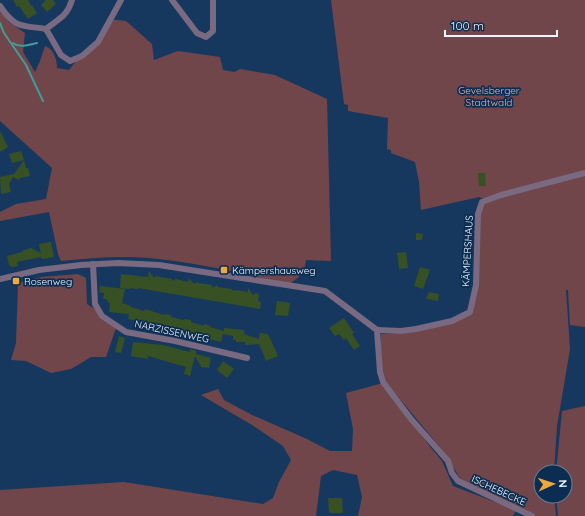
<svg xmlns="http://www.w3.org/2000/svg" width="585" height="516" viewBox="0 0 585 516" font-family="Quicksand,sans-serif">
<rect width="100%" height="100%" fill="#17385e"/>
<g fill="#70464a">
<polygon points="331,0 585,0 585,171 484,199 479,197 421,210 419,182 415,162 391,153 391,150 387,149 388,118 348,111 348,105 344,104"/>
<path d="M0 11 9 22 25 33 23 52 35 72 40 61 45 46C54 49 57 60 57 68L69 70 76 61 93 46 108 19 126 21 152 44 154 60 178 51 220 57 223 70 234 72 240 69 275 75 327 99 331 261 306 260C304 274 300 277 289 284 244 274 204 264 158 259 126 255 93 258 61 261L58 254 49 212 0 221V212L16 204 46 199 52 168 0 121Z"/>
<path d="M585 175V327L570 325 568 290H566L570 349 557 426 554 472H541V496H554L556 516H536L463 483 444 452 385 381C379 366 380 350 381 334H402L473 313 479 215 483 204 491 200Z"/>
<polygon points="78,274 86,278 87,304 95,309 101,319 116,328 106,357 91,357 71,369 51,373 26,361 11,360 16,343 18,283 41,277"/>
<polygon points="383,383 431,448 442,461 453,486 516,510 513,516 358,516 362,497 357,475 333,470 321,476 316,516 0,516 0,490 124,482 263,504 273,498 279,482 291,460 283,446 252,425 201,395 218,389 224,400 252,415 307,439 330,451 352,451 353,429 346,393"/>
<polygon points="585,406 585,516 558,516 556,496 565,496 565,472 556,472 562,411"/>
</g>
<g fill="none" stroke-linecap="round" stroke-linejoin="round">
<g stroke="#439b9a" stroke-width="2">
<polyline points="0,23 4,33 26,65 43,101"/>
<path d="M13 43C20 48 29 45 37 43"/>
</g>
</g>
<g fill="#375124">
<polygon points="13,0 28,0 31,6 32,5 37,13 28,19 19,6 17,7"/>
<polygon points="46,0 53,0 56,4 47,12 41,5"/>
<polygon points="0,131 8,147 0,152"/>
<polygon points="21,151 24,160 12,163 9,154"/>
<polygon points="24,160 26,168 28,168 30,176 20,178 19,180 13,177 9,184 11,192 1,194 0,177 14,174"/>
<polygon points="478,173 485,173 486,186 479,186"/>
<polygon points="416,233 423,234 422,240 416,240"/>
<polygon points="51,242 54,257 42,259 41,257 17,262 18,266 12,267 9,265 7,256 22,252 22,251 31,248 41,253 39,244"/>
<polygon points="406,252 408,268 399,269 397,253"/>
<polygon points="420,267 430,270 423,289 414,286"/>
<polygon points="149,271 154,278 156,276 172,279 173,281 176,279 188,282 189,278 194,284 197,282 198,283 212,285 213,288 217,285 218,287 232,289 233,291 236,290 248,292 248,288 253,295 255,293 259,294 258,301 261,302 260,309 138,288 138,289 130,288 129,289 120,288 121,274 148,277"/>
<polygon points="100,286 125,289 122,303 131,306 131,307 144,311 145,309 164,315 165,314 171,315 171,317 184,320 185,319 191,320 191,322 204,326 204,324 211,326 210,327 224,331 224,328 244,330 244,334 259,339 260,333 268,334 278,356 266,361 259,344 245,345 245,342 236,342 236,340 233,340 233,336 223,334 221,342 128,319 129,314 109,312 110,304 106,299 103,299 104,293 99,292"/>
<polygon points="429,292 439,294 438,301 426,299"/>
<polygon points="277,301 290,303 288,316 275,315"/>
<polygon points="344,318 354,333 352,334 360,346 354,350 346,338 344,340 339,334 335,336 329,328"/>
<polygon points="119,336 125,338 121,353 115,352"/>
<polygon points="133,342 163,345 190,352 190,349 196,351 196,354 211,358 209,368 204,367 202,368 195,356 190,376 184,374 186,367 148,356 148,359 131,356"/>
<polygon points="223,361 234,369 227,378 217,370"/>
<polygon points="328,498 342,498 343,513 329,513"/>
</g>
<g fill="none" stroke-linecap="round" stroke-linejoin="round">
<g stroke="#796a81" stroke-width="6">
<polyline points="172,0 197,33 206,37 213,31 213,0"/>
<path d="M0 6C15 29 22 25 46 29 58 19 67 17 72 0"/>
<polyline points="46,29 61,55 70,61 82,56 98,42 121,0"/>
<polyline points="93,264 95,304 102,316 126,332 175,341 247,358"/>
<polyline points="0,279 39,270 81,265 118,263 159,265 325,291 377,330"/>
<polyline points="377,330 401,331 416,329 452,321 470,312 476,285 478,214 482,202 501,195 585,173"/>
<polyline points="377,330 380,372 383,382 411,419 448,461 452,473 458,481 532,516"/>
</g>
</g>
<g fill="#eea83c" stroke="#0b2d52" stroke-width="1.5">
<rect x="220" y="266" width="8" height="8" rx="2"/>
<rect x="12" y="277" width="8" height="8" rx="2"/>
</g>
<g text-anchor="middle" stroke-width="3.5" stroke-linejoin="round" paint-order="stroke">
<g font-size="10" fill="#fbadb4" stroke="#0b2d52">
<text x="489" y="94">Gevelsberger<tspan x="489" dy="12">Stadtwald</tspan></text>
</g>
<g font-size="10" fill="#f1f5fa" stroke="#0b2d52">
<text transform="translate(467 251) rotate(-87)" y="4">KÄMPERSHAUS</text>
<text transform="translate(172 331) rotate(12)" y="4">NARZISSENWEG</text>
<text transform="translate(499 490) rotate(25)" y="4">ISCHEBECKE</text>
</g>
<g font-size="10" fill="#f1f5fa" stroke="#0b2d52" text-anchor="start">
<text x="232" y="274">Kämpershausweg</text>
<text x="24" y="285">Rosenweg</text>
</g>
</g>
<g transform="translate(553 484) rotate(87)"><circle r="19" fill="#0b2d52" stroke="#677d95"/>
<path d="M0-3L7 15L0 10L-7 15Z" fill="#eea83c"/>
<text y="-6" font-size="11" font-weight="bold" text-anchor="middle" fill="#f1f5fa">N</text>
</g>
<path d="M445 30v6h112v-6" fill="none" stroke="#f1f5fa" stroke-width="2"/>
<text x="451" y="30" font-size="12" fill="#f1f5fa" stroke="#0b2d52" stroke-width="3" paint-order="stroke">100 m</text>
</svg>
